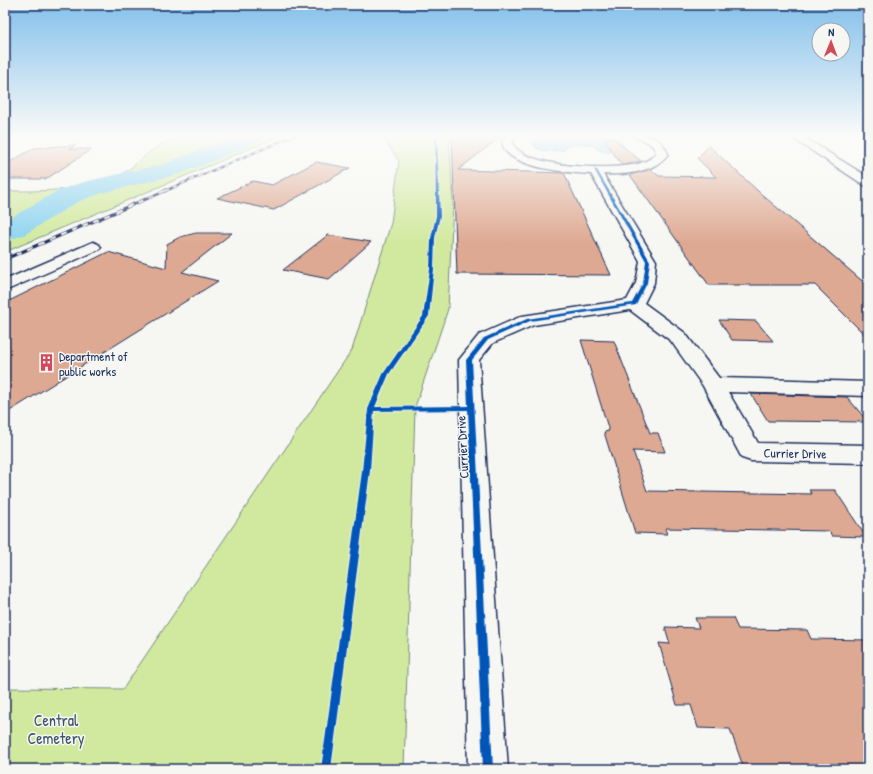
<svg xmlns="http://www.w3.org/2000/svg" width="873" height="774" viewBox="0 0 873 774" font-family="'Patrick Hand',sans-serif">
<rect width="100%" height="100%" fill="#f6f6f2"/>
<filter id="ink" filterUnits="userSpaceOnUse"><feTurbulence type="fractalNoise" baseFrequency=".025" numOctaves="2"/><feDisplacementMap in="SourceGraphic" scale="8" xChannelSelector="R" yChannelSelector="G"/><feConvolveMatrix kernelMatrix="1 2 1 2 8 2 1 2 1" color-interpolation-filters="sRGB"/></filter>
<g filter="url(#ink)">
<g fill="#d1e99e" stroke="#768c7e">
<path d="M189 135H243L172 164 77 191H93L152 177 201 161 262 135H282L5 252V191C43 191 87 192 122 174 136 166 150 149 164 143 173 139 181 141 189 135Z"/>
<polygon points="381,135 450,135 449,136 453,203 448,309 415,407 404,769 5,769 5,688 123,689 352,350 391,223 399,161"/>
</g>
<path fill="#8dd3ef" stroke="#5f91b5" d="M546 135H603L620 141 625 148C617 151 608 154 600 150 597 149 595 146 592 145 585 143 574 144 567 146L564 150C555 151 534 153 533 142L539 137Z"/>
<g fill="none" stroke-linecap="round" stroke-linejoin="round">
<polygon fill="#8dd3ef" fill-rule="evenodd" points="239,135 266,135 263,139 211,162 179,174 102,193 77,202 24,235 5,241 5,221 59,190 84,182 163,164"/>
</g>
<g fill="#dea992" stroke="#1b2f5e">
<polygon points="452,135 503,135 458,170 564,173 611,275 457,274"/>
<polygon points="610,136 641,161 622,165 605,141"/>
<polygon points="76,145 70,149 92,149 46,179 5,179 5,165 34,148"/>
<polygon points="709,146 759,192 868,286 868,338 815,285 709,285 630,175 650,169 659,176 716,177 697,158"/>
<polygon points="316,162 350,168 274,210 217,198 253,181 272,185"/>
<polygon points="196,233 232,233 182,272 218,281 5,414 5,303 108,252 166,268 167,244 180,237"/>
<polygon points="328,235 371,242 329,279 283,270"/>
<polygon points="719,320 756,321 773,341 732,340"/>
<polygon points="581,340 614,341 650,433 658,433 665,452 633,451 647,491 812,494 809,490 835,490 866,537 832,536 829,531 665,528 667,534 635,533 604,432 609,431"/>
<polygon points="751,394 847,397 868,422 768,421"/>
<polygon points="695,618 733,618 738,629 807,630 811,639 868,640 868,769 744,769 730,729 698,728 691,705 677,705 659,643 670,644 665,627 699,628"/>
</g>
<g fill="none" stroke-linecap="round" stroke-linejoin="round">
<defs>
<g id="minor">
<path d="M508 135H519L512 142C521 169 617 171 641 163 647 161 652 158 656 153 654 143 644 140 634 137L633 135C649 135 662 137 668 154 654 173 625 175 603 174L656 261 654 283 644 303 685 333 719 378 868 382V396L728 392 758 443 868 445V463L751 461 742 458 703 386 671 341 630 310 534 325 493 343 479 360 508 769H468L459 360 479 335 522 316 627 300 636 283 640 261 591 174C570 173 518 168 505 150 503 147 503 144 502 141Z"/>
<polygon points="788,135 800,135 868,177 868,186 864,185"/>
<polygon points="93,242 98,244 101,247 98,250 5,291 5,280"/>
</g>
<polygon id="major" points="5,135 13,135 12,137 5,139"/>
</defs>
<use href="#minor" stroke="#1b2f5e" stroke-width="3"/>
<use href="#major" stroke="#1b2f5e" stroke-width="3"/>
<use href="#minor" fill="#f6f6f2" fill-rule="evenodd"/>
<use href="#major" fill="#f9e181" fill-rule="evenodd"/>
<defs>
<polyline id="rail-far1" points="165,191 295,135"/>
<polyline id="rail" points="5,259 167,190"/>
</defs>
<use href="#rail-far1" stroke="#1b2f5e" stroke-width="2.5"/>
<use href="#rail" stroke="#1b2f5e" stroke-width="3"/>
<use href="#rail-far1" stroke="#f6f6f2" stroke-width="1.5" stroke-dasharray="4.5" stroke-linecap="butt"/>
<use href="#rail" stroke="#f6f6f2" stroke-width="2" stroke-dasharray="6" stroke-linecap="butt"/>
<defs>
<polygon id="cycleway" points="435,135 437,135 440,216 435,238 434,269 429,316 389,374 375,407 468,406 466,360 484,338 527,319 632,303 643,283 646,261 594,169 597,170 650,261 647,283 636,305 530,321 488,340 472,360 493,769 483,769 468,410 374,411 370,471 331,769 321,769 362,471 368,409 383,374 423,316 430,269 431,238 436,216"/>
</defs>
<use href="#cycleway" stroke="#f6f6f2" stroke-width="2"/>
<use href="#cycleway" fill="#0057b8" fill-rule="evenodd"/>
</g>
</g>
<linearGradient id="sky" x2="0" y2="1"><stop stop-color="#83c0eb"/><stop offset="0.56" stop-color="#fbfbf9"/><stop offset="1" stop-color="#fbfbf9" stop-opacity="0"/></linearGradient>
<rect width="873" height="243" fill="url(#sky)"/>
<defs>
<symbol id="building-bare" viewBox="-9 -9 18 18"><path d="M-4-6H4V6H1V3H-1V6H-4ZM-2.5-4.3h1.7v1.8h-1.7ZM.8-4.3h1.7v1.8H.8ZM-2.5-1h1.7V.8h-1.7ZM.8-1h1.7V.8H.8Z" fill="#d1495b" stroke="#f6f6f2" stroke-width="2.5" paint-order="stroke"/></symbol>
</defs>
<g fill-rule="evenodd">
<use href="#building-bare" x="34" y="350" width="25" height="25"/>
</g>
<g text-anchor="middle" stroke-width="3" stroke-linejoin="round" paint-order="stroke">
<g font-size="13" fill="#1b2f5e" stroke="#f6f6f2" text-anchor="start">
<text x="59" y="361">Department of<tspan x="59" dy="15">public works</tspan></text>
</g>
<g font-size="13" fill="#1b2f5e" stroke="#f6f6f2">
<text transform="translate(462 447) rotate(-93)" y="5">Currier Drive</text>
<text transform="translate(795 453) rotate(1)" y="5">Currier Drive</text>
</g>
<g font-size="16" fill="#3f546b" stroke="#f6f6f2">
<text x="56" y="726">Central<tspan x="56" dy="18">Cemetery</tspan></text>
</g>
</g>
<rect width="873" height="774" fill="none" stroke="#f6f6f2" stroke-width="20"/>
<rect x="10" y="10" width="853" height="754" fill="none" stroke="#1b2f5e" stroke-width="1.5" filter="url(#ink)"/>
<g transform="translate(831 42) rotate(1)"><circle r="19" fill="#f6f6f2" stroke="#9ea6b7"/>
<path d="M0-3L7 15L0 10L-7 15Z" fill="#d1495b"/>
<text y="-6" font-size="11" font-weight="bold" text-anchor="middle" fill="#1b2f5e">N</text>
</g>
</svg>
